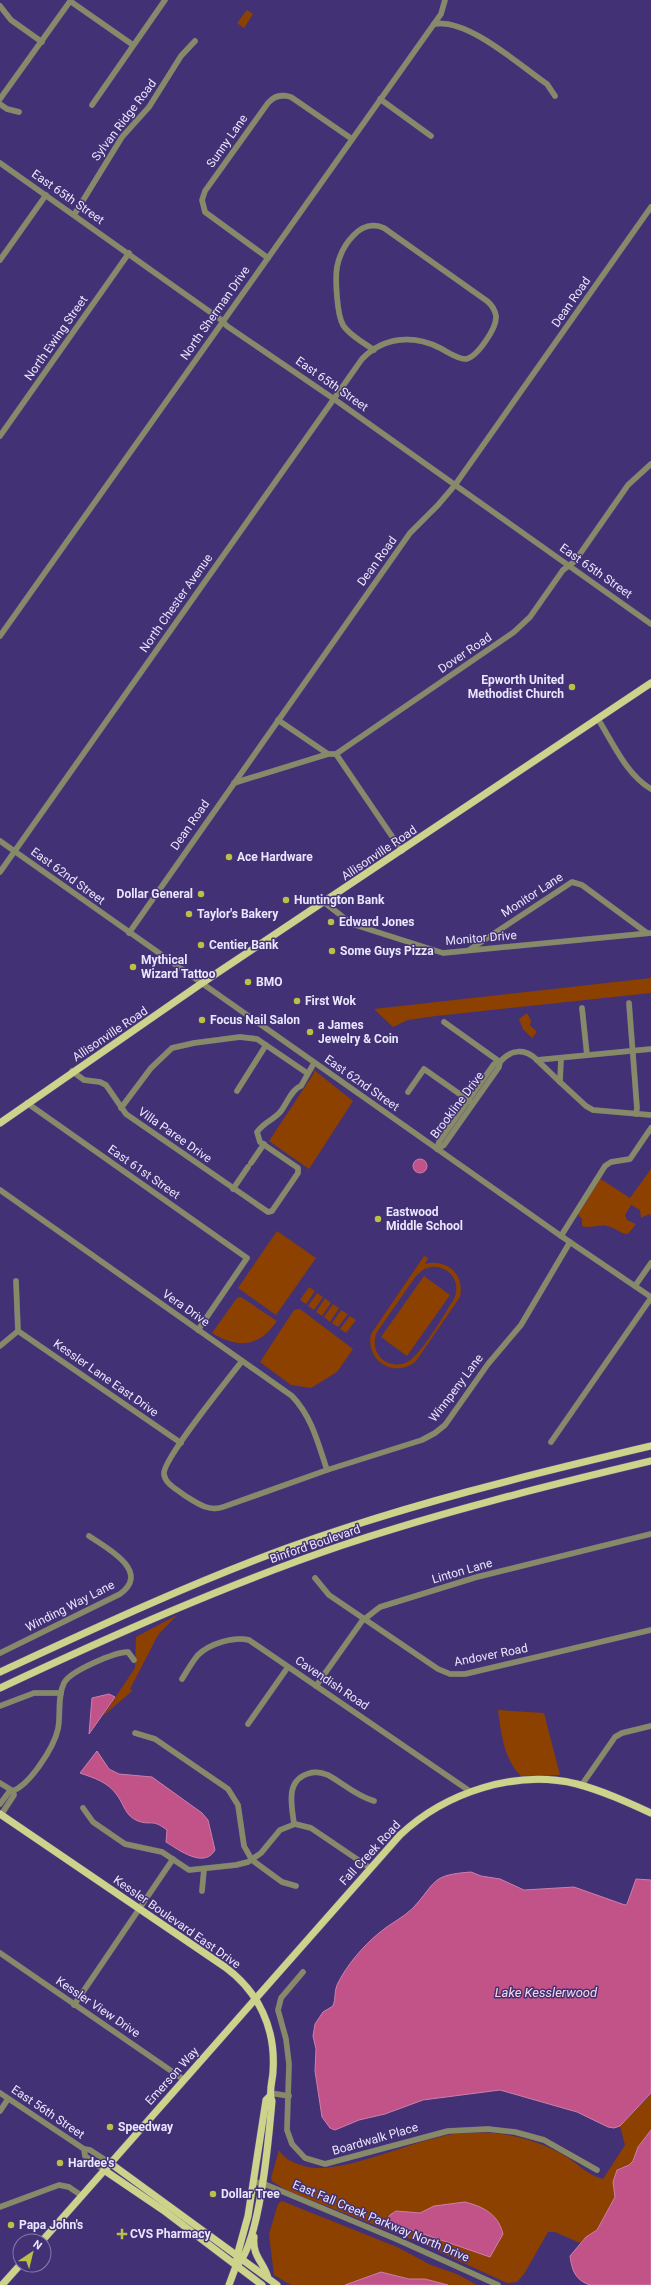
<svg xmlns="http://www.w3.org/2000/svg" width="651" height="2285" viewBox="0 0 651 2285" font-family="Roboto,sans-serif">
<rect width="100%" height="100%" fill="#423174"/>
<g fill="#8c4100" fill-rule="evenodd">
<polygon points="247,10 253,14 244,28 237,23"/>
<polygon points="651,978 651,993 436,1016 408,1020 393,1027 374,1009"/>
<polygon points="527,1013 531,1020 530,1025 537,1032 532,1038 523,1029 519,1019"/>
<polygon points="314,1070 353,1101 309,1169 269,1141 314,1073"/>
<path d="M651 1169V1216L649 1214 641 1218 640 1210 631 1205 625 1215 627 1220 636 1224 628 1234C620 1234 615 1227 607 1226 599 1224 590 1229 582 1226V1219L574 1210 596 1176 630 1198Z"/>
<polygon points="277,1231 316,1258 276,1315 238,1288"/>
<path d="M424 1256 428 1258 425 1264C446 1258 465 1274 460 1297L416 1361C395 1379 365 1361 371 1334ZM431 1267C449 1265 462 1282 454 1299 445 1313 422 1353 409 1361 400 1367 388 1365 381 1358 374 1351 373 1341 377 1332L416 1276 424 1269Z"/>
<polygon points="424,1276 450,1295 407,1356 381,1337"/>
<polygon points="309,1287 315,1291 306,1304 300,1300"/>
<polygon points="317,1293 323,1297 314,1310 308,1306"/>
<path d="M241 1297 277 1321C259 1347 239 1349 212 1333L237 1298Z"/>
<polygon points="325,1298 331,1303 322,1316 316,1312"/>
<polygon points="333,1304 339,1308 330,1322 324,1317"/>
<polygon points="300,1309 353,1349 337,1372 311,1388 291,1385 260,1362 294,1310"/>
<polygon points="341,1310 348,1314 338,1327 332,1323"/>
<polygon points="350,1316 356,1320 346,1333 340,1329"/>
<polygon points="177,1615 158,1635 130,1689 132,1691 103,1716 135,1668 136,1637"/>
<path d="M498 1710 544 1713 560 1775 521 1776C504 1760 501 1733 498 1710Z"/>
<path d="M651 2094V2130L638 2147 633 2161 629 2165 619 2168 613 2186 615 2197 597 2230 580 2243 555 2232H548L524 2274 517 2282 507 2283 418 2242 288 2191 273 2182 271 2178 279 2150C285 2162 308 2169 321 2168 361 2166 408 2143 448 2135 487 2128 527 2135 562 2154 577 2162 586 2175 603 2179L625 2145 620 2126Z"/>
<polygon points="282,2201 397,2247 431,2265 457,2274 477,2285 448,2285 425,2279 409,2279 381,2272 345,2285 291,2285 274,2275 269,2234 278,2204"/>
</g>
<g fill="#c15389" stroke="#cd7fac">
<circle cx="420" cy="1166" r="7"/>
<polygon points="109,1694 115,1697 89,1734 92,1698"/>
<path d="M97 1751 109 1769 119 1774 152 1777 202 1813 208 1820 215 1850C204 1869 179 1850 166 1842L167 1830C151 1818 151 1826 138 1821 125 1816 124 1804 117 1795 108 1782 94 1778 80 1773Z"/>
<path d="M471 1872 481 1876 500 1879 524 1890 574 1887 625 1905 627 1904 636 1879 651 1880V2093L620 2126 614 2128 608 2127 577 2112 500 2090 423 2100 385 2114 359 2120 335 2130 330 2128 322 2117 315 2071 316 2049 313 2036 315 2024 323 2012 333 2006C336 1999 334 1992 337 1985 346 1966 363 1946 379 1933 389 1924 403 1918 413 1908 437 1882 430 1875 471 1872Z"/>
<path d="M651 2130V2285H590C575 2280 572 2270 570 2256L586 2237 597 2230 615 2197 613 2182 617 2170 629 2165 633 2161 638 2147Z"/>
<path d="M465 2202C484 2207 498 2214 503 2234L490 2257 386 2221 390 2215 396 2211 420 2213 434 2206Z"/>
<polygon points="381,2272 409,2279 425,2279 448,2285 345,2285"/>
</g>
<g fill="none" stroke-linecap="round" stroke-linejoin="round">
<defs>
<g id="minor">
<polyline points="70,1 133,45"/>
<polyline points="0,6 11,20 42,42"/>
<path d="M434 24C468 18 519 65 547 84L555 96"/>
<polyline points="0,99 71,0"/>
<polyline points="380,99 431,136"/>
<polyline points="0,104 7,109 19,112"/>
<polyline points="92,105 165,0"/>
<polyline points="0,163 220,319 227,326 334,399 651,624"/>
<polyline points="74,215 122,137 149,107 181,56 195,41"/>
<path d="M268 258 205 212 202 200 205 191 268 103C274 96 282 94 291 97L352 139"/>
<polyline points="0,260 46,195"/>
<polyline points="0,436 129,253"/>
<polyline points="0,636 441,14 445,0"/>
<path d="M598 719C613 743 626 774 651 789"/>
<polyline points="278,720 328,754"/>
<polyline points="336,754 402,851"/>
<polyline points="234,783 328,754 336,754 514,632 530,617 563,570 575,561 628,485 651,464"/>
<polyline points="0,841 561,1236 651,1297"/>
<path d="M0 872 362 359C384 336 414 335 440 348 448 352 457 359 466 359 477 357 497 328 496 316 495 310 492 305 487 301L384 228C360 217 341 247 337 267 335 279 337 315 343 325 349 335 364 343 374 350"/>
<polyline points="325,903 352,924 443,953 651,933"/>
<polyline points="129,933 410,533 438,505 455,485 651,207"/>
<polyline points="469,950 572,882 582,885 647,933"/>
<polyline points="629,1003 637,1108 636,1114"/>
<polyline points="582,1008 587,1055"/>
<path d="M444 1022 500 1062C511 1049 525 1048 537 1060L651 1049"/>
<polyline points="561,1058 560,1082 586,1106 593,1110 651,1115"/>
<polyline points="537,1060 560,1082"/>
<polygon points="500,1062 499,1067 444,1145 437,1149 439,1142 494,1064"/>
<path d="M72 1071 84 1080 100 1082 106 1085 126 1114 268 1212 272 1211 298 1173V1168L260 1142 257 1132C265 1121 274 1120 281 1111 287 1103 292 1089 301 1086L314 1063"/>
<polyline points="237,1091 266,1045"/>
<polyline points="408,1092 424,1069 471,1102"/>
<polyline points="27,1103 247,1258 198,1330"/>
<polyline points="121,1108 151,1068 172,1048 194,1043 240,1037 257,1039 307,1073"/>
<polyline points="251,1163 264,1144"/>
<polyline points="233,1189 248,1167"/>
<path d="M0 1190 292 1396C312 1417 318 1443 327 1470"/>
<polyline points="561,1236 605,1166 611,1162 630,1159 651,1128"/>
<polyline points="16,1281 18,1331"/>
<polyline points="635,1286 651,1263"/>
<polyline points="18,1331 181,1443"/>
<polyline points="0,1346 18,1331"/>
<path d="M242 1361C230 1377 162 1460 164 1474 165 1484 177 1489 184 1495 197 1503 208 1512 223 1507L327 1470 422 1440 435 1433 445 1425 488 1364 521 1325 570 1242"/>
<polyline points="551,1442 651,1298"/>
<polyline points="315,1578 329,1595 438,1669 450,1674 465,1674 651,1630"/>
<path d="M0 1653 120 1594C152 1571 105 1547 89 1536"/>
<path d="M182 1679C187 1671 192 1662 198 1655 209 1644 234 1636 249 1640L471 1792"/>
<polyline points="316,1686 362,1621 380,1607 477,1577 651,1534"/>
<polyline points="0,1706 34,1693 61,1693"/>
<polyline points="248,1724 288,1667"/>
<polyline points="135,1733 155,1739 228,1789 238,1805 244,1846 252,1860 282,1882 296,1886"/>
<polyline points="0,1783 13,1791"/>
<polyline points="581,1786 615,1737 622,1733 651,1726"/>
<path d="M0 1804 9 1792C28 1789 54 1747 58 1729 61 1714 57 1697 64 1683 70 1671 115 1652 128 1652L134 1660"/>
<polyline points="83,1808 93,1822 125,1844 162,1852 189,1870 236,1865 248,1862 261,1853 280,1830 295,1824 311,1828 370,1868"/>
<polyline points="1,1815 14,1795 13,1791"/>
<path d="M294 1824C292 1806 285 1782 307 1774 314 1771 321 1772 328 1775 344 1784 356 1796 374 1801"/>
<polyline points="202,1891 204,1869"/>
<polyline points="0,1953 183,2079"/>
<polyline points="303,1972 281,1998 278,2010 286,2039 289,2064 287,2130 292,2144 305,2158 325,2164 448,2131 488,2129 515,2132 544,2140 597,2170"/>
<polyline points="74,2005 173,1859"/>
<polyline points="0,2093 84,2149 90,2150 110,2163"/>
<polyline points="270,2093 289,2096"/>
<polyline points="0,2111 8,2099"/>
<polyline points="84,2149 85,2156 104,2170"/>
<polyline points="253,2182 262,2183 396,2239 498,2285"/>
<polyline points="0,2207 59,2185 69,2187 82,2196"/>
</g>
<g id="major">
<polyline points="0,1123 202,983 651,683"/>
<path d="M0 1672C95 1628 189 1584 287 1548 406 1505 528 1475 651 1446"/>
<path d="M0 1688C111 1636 223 1586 340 1546 442 1512 546 1486 651 1461"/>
<path d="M0 1814 225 1967C259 1992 276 2029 273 2071 273 2080 268 2092 272 2101 269 2135 260 2246 236 2266"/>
<polyline points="110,2163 277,2285"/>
<polyline points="104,2170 163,2210 262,2285"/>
<path d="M254 2237C252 2257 264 2262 268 2278"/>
<path d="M42 2241 400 1835C446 1792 516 1769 577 1784 603 1791 627 1802 651 1813"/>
<polyline points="2,2285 20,2265"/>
<polyline points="229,2285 236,2266 237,2256 248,2216 266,2100 270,2096"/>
</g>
</defs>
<use href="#minor" stroke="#5d4e8a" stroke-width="6"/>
<use href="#major" stroke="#5d4e8a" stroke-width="8"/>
<use href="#minor" stroke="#878a68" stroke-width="5.5"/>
<use href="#major" stroke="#cdd38b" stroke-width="7"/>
</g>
<g fill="#bac045" stroke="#423174" stroke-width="1.5">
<circle cx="572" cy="687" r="4"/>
<circle cx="229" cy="857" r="4"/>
<circle cx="201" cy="894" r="4"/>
<circle cx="286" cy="900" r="4"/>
<circle cx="189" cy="914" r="4"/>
<circle cx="331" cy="922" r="4"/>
<circle cx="201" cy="945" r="4"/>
<circle cx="332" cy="951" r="4"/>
<circle cx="133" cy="967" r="4"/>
<circle cx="248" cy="982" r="4"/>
<circle cx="297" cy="1001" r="4"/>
<circle cx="202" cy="1020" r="4"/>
<circle cx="310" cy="1032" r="4"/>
<circle cx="378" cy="1219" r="4"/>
<circle cx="110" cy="2127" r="4"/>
<circle cx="60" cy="2163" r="4"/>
<circle cx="213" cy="2194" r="4"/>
<circle cx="11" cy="2225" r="4"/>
<path d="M120 2228h4v4h4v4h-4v4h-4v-4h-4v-4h4z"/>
</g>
<g text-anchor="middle" stroke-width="3" stroke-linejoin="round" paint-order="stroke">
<g font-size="12" fill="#e9e6fe" stroke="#423174">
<text transform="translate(124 120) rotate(-53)" y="4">Sylvan Ridge Road</text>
<text transform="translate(227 141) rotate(-55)" y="4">Sunny Lane</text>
<text transform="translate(68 197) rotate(35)" y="4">East 65th Street</text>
<text transform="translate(571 302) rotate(-55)" y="4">Dean Road</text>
<text transform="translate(215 313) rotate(-55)" y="4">North Sherman Drive</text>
<text transform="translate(56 338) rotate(-55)" y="4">North Ewing Street</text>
<text transform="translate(332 384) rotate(35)" y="4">East 65th Street</text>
<text transform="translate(377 561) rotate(-54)" y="4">Dean Road</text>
<text transform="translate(596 571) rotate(35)" y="4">East 65th Street</text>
<text transform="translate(176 603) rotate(-55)" y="4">North Chester Avenue</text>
<text transform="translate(465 653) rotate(-34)" y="4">Dover Road</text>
<text transform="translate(190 825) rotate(-55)" y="4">Dean Road</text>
<text transform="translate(379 853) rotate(-34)" y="4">Allisonville Road</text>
<text transform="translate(68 876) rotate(36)" y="4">East 62nd Street</text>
<text transform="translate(532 895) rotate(-33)" y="4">Monitor Lane</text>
<text transform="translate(481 938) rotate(-5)" y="4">Monitor Drive</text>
<text transform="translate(110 1034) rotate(-34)" y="4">Allisonville Road</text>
<text transform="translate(362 1083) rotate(35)" y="4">East 62nd Street</text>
<text transform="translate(457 1105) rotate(-53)" y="4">Brookline Drive</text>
<text transform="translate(175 1135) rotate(35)" y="4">Villa Paree Drive</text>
<text transform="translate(144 1172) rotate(35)" y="4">East 61st Street</text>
<text transform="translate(186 1308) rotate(35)" y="4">Vera Drive</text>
<text transform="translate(106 1378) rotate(35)" y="4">Kessler Lane East Drive</text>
<text transform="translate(456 1388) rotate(-53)" y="4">Winnpeny Lane</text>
<text transform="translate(315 1544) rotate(-19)" y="4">Binford Boulevard</text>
<text transform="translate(462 1571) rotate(-16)" y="4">Linton Lane</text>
<text transform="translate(70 1606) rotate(-27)" y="4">Winding Way Lane</text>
<text transform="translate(491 1655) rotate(-11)" y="4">Andover Road</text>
<text transform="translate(332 1683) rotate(34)" y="4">Cavendish Road</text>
<text transform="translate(370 1853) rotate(-47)" y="4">Fall Creek Road</text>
<text transform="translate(177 1922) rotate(35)" y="4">Kessler Boulevard East Drive</text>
<text transform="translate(98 2007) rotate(34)" y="4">Kessler View Drive</text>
<text transform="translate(172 2076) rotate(-48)" y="4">Emerson Way</text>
<text transform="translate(48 2112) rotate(34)" y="4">East 56th Street</text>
<text transform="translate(375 2139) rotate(-16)" y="4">Boardwalk Place</text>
<text transform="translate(381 2221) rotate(23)" y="4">East Fall Creek Parkway North Drive</text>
</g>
<g font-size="12" font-weight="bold" fill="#e9e6fe" stroke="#423174" text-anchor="start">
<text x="564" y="684" text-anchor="end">Epworth United<tspan x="564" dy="14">Methodist Church</tspan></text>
<text x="237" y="861">Ace Hardware</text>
<text x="193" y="898" text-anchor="end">Dollar General</text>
<text x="294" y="904">Huntington Bank</text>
<text x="197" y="918">Taylor's Bakery</text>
<text x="339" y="926">Edward Jones</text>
<text x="209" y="949">Centier Bank</text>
<text x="340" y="955">Some Guys Pizza</text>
<text x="141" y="964">Mythical<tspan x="141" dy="14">Wizard Tattoo</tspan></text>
<text x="256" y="986">BMO</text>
<text x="305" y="1005">First Wok</text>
<text x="210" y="1024">Focus Nail Salon</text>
<text x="318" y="1029">a James<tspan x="318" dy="14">Jewelry &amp; Coin</tspan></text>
<text x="386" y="1216">Eastwood<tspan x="386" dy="14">Middle School</tspan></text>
<text x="118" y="2131">Speedway</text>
<text x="68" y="2167">Hardee's</text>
<text x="221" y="2198">Dollar Tree</text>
<text x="19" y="2229">Papa John's</text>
<text x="130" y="2238">CVS Pharmacy</text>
</g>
<g font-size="13" font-style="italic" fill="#f8dae6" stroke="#423174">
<text x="546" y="1997">Lake Kesslerwood</text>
</g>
</g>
<g transform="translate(32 2253) rotate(35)"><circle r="19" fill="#423174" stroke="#8579ab"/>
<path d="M0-3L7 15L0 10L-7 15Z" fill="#bac045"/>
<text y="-6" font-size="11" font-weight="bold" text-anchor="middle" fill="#e9e6fe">N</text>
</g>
</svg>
